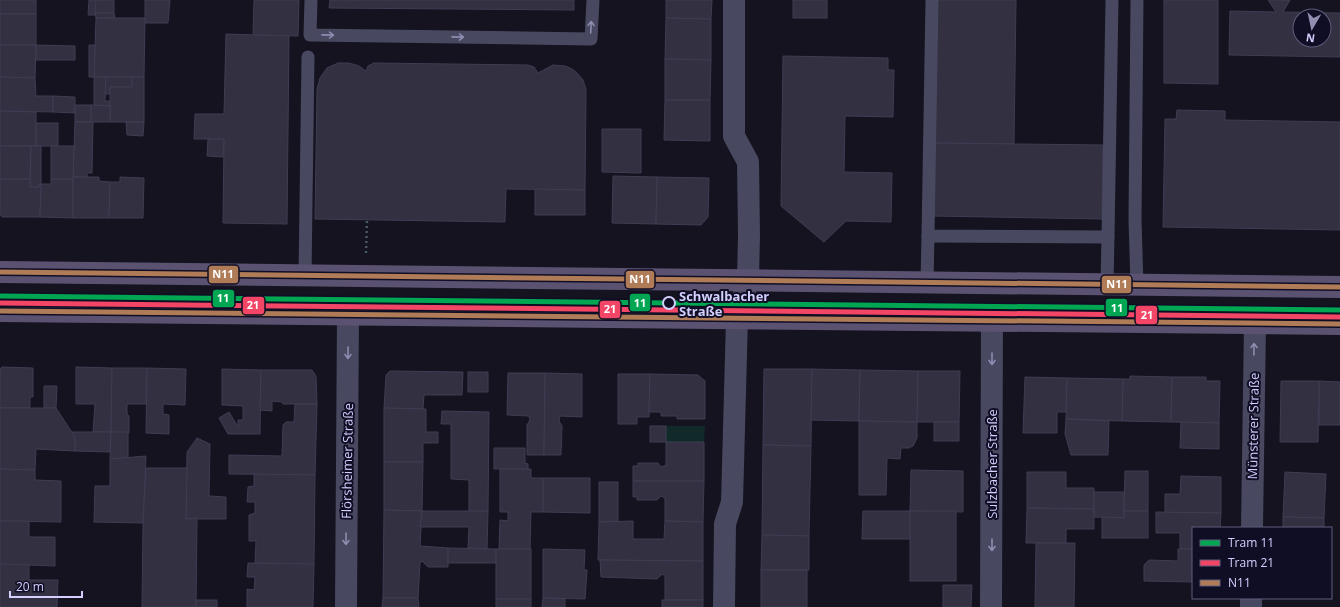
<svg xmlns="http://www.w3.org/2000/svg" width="1340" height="607" viewBox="0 0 1340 607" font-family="'Open Sans',sans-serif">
<rect width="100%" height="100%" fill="#14131f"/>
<polygon fill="#112a29" points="666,426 705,426 704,442 666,442"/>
<g fill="#323041" stroke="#3f3d53" fill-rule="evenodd">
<rect x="0" y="0" width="36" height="14"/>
<polygon points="89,0 96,0 96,15 88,15"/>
<polygon points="96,0 114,0 114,13 95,13"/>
<polygon points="145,0 170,0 168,23 145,23"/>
<polygon points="254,0 299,0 298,36 253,35"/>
<polygon points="330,0 574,0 574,10 329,8"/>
<polygon points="666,0 712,0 711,19 666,18"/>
<rect x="793" y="0" width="34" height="18"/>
<polygon points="936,0 1016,0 1014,144 934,143"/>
<polygon points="1164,0 1218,0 1218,84 1164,83"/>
<path d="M1268 0H1290L1283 12 1340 13V57L1229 55 1230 11 1276 12ZM1300 16H1324V40H1300Z"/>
<polygon points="95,13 114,13 115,18 96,18"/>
<rect x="0" y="14" width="36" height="31"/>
<polygon points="96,18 145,18 144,77 94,77"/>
<polygon points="666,18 711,19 711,60 665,59"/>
<polygon points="226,34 289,36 287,224 223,223 224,139 194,139 195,114 224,114"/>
<polygon points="0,45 36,45 35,78 0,77"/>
<polygon points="36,45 75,46 75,60 36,60"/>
<polygon points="89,45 95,45 94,77 89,77"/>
<polygon points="783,56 888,58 888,70 894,70 893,117 845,116 844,172 892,173 891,222 846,221 824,242 781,206"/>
<polygon points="665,59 711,60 710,100 665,100"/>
<polygon points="338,63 349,63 359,66 366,71 368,66 374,63 528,65 534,67 538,73 553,65 565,66 572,69 577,73 583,80 586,90 585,190 506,189 505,222 315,219 317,89 320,78 327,68"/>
<polygon points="0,77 35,78 36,96 53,96 53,112 0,111"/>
<polygon points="94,77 106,77 105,101 110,101 110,106 94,105"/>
<polygon points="106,77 132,77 132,87 110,87 110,94 105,94"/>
<polygon points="132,77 144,77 144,122 110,122 110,87 132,87"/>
<polygon points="53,96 75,97 75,113 53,112"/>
<polygon points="665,100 710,100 710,141 664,140"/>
<rect x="75" y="105" width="16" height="17"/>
<polygon points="91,105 110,106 110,122 91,122"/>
<polygon points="1177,110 1225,111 1225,120 1340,122 1340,230 1163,227 1165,119 1176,119"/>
<polygon points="0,111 36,112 36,146 0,146"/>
<polygon points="75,122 93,122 92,173 87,173 87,177 73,177"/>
<polygon points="126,122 144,122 143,136 127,135"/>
<rect x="36" y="123" width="22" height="23"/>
<polygon points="602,129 641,129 641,173 602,172"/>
<polygon points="208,139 224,139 223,157 207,156"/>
<polygon points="934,143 1103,145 1102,219 933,216"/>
<polygon points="0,146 31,146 30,179 0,179"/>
<polygon points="31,146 41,146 41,184 39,184 39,187 30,187"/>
<polygon points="51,146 74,146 73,179 51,179"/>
<polygon points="613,176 657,177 656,224 612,223"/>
<polygon points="73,177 99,177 99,181 110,182 109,218 73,218"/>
<polygon points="120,177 144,178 143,218 109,218 110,182 120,182"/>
<polygon points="657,177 709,178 708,217 701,225 656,224"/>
<polygon points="0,179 30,179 30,187 39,187 39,184 41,184 40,217 2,217 0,214"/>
<polygon points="51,179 73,179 73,218 40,217 41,184 51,184"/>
<polygon points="535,189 585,190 585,215 535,215"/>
<polygon points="2,367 33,368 33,397 30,397 30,408 0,408 0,369"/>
<polygon points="76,367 112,368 111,432 93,432 95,404 76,404"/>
<polygon points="112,368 147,368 146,404 127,404 127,414 129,416 129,433 111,432"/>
<polygon points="147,368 186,369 185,405 163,404 163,414 169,415 169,434 146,433"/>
<polygon points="222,369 261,370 260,434 228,434 219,418 229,412 238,427 238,420 243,420 243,406 222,405"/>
<polygon points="764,369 812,369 811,446 763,445"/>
<polygon points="812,369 860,370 859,421 811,420"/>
<polygon points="261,370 312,370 316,376 317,404 283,404 282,402 272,401 272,411 260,410"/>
<polygon points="860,370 918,371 917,422 859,421"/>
<polygon points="390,371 463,372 462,395 424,395 423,409 384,408 386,375"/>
<polygon points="918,371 960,371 959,422 917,422"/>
<rect x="468" y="372" width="20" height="20"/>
<polygon points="508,373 545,373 544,455 527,455 527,425 530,420 529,416 507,415"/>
<polygon points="545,373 582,374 582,417 560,416 559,421 562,426 561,455 544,455"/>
<polygon points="618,374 650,374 649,417 637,417 637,424 618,424"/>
<polygon points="650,374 698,375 705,381 705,419 677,419 677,416 661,416 661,412 649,412"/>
<polygon points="1130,376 1172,377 1171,422 1122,421 1123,379 1130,379"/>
<polygon points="1025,377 1067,378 1066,412 1057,412 1057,433 1023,433"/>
<polygon points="1172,377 1206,377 1206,381 1220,381 1219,423 1171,422"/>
<polygon points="1067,378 1123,379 1122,421 1066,419"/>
<polygon points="1281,381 1319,381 1318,442 1280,442"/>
<polygon points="1319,381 1340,382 1340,425 1319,425"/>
<polygon points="44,386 57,386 56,408 44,408"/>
<polygon points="295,404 317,404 315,475 229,474 229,455 282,456 283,425 286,422 294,422"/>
<polygon points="0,408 56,408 75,437 75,451 36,449 35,470 0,469"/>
<polygon points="384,408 426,409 426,432 438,432 438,443 423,443 423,462 384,462"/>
<polygon points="442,411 489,412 488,511 469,512 469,480 451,479 451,424 441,424"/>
<polygon points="1066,419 1109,421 1108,455 1071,455 1065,434"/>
<polygon points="859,421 917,422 917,438 913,446 909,448 901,448 900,459 887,458 886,495 859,495"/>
<rect x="934" y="422" width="25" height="19"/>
<polygon points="1181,422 1219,423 1219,449 1180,448"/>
<rect x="650" y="426" width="16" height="16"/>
<polygon points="72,432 111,432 110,452 75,451 75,437"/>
<polygon points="111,432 128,432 128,458 110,459"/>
<polygon points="197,438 210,444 209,496 226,497 226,519 186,519 187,452"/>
<polygon points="666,442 704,442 704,481 633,481 633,466 638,466 638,463 658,463 661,467 666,465"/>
<polygon points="763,445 811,446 809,536 762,535"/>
<polygon points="494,448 525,448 525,463 528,464 528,469 494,469"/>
<polygon points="146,456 143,523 94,522 95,486 110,486 110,459"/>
<polygon points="384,462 423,462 422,511 384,510"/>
<polygon points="146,468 187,468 186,519 197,518 196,607 142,607 143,523"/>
<polygon points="0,469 35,470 35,480 61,481 61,522 0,521"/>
<polygon points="500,469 531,469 531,478 543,478 543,512 531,512 530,549 499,549 500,520 508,521 508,512 500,512"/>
<polygon points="911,470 963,471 963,512 910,511"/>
<polygon points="1125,471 1148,471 1148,511 1124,511"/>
<polygon points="1027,472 1066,472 1066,488 1094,488 1094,509 1027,508"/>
<polygon points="1285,472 1326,474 1324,518 1283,517"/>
<polygon points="254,474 315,475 314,564 255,563 256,541 249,541 249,515 255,513 255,502 247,502 248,487 254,486"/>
<polygon points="1181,476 1221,477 1221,513 1165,513 1165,494 1180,494"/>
<polygon points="543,478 590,478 590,513 543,512"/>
<polygon points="633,481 704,481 703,522 665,521 665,498 661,496 657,500 637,500 637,497 633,497"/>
<polygon points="599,482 618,482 618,521 599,522"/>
<polygon points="1094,492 1124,492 1124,518 1094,517"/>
<polygon points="1027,508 1094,509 1094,529 1066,529 1066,543 1026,543"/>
<polygon points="384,510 422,511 420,546 448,548 448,567 428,567 422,561 420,563 418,598 383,598"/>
<polygon points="422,511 488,511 487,549 468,548 469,527 420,527"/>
<polygon points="863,511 910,511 910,539 862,539"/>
<rect x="910" y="511" width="46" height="70"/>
<polygon points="1124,511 1148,511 1148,538 1102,538 1102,517 1124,518"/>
<polygon points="1156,512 1221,513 1220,528 1193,528 1193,549 1180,549 1180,533 1156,533"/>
<polygon points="1283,517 1324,518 1324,528 1283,528"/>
<polygon points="0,521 29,521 29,537 55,537 55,566 0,564"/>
<polygon points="633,521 633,539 664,539 665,521 703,522 703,561 598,560 599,522"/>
<polygon points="762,535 809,536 809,570 761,570"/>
<polygon points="1036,543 1075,543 1074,607 1035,607"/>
<polygon points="448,548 496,549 496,563 448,563"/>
<rect x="496" y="549" width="35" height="50"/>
<polygon points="543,549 585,550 584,570 587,570 585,599 543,598"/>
<polygon points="1178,549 1193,549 1193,582 1144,581 1144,565 1149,560 1178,561"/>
<polygon points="600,560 703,561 703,600 665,600 665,576 662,574 657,579 601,577"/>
<polygon points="248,563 314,564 313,607 247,607 247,589 254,590 255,577 247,577"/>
<polygon points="0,564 29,565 29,580 58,580 57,607 0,607"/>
<rect x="761" y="570" width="46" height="37"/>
<polygon points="943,585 972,585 971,607 943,607"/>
<polygon points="383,598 418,598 419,607 382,607"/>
<polygon points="543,598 565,599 565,607 542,607"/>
<rect x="496" y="599" width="35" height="8"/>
<rect x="196" y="600" width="21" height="7"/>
<rect x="662" y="600" width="41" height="7"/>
</g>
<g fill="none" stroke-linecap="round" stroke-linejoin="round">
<polyline stroke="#495a66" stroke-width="2.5" stroke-dasharray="2 3" stroke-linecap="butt" points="366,253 367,220"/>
<g stroke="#484860" stroke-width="13">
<polyline points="311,0 310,35 591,39 593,0"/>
<polyline points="932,0 928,236 1108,237 1112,0"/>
<polyline points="305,276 308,57"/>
<polyline points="927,283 928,236"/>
<polyline points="1107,284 1108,237"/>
<polyline points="1137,285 1135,220 1137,0"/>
</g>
<g stroke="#484860" stroke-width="22">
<polyline points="1252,528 1255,323"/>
<polyline points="346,607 348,314"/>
<polyline points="724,607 725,524 732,502 737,318 748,280 749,235 748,162 734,136 734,0"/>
<polyline points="991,607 992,320"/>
<polyline points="1251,607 1251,598"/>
</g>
<g stroke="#5b5271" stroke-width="22">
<polyline points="0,272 1340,287"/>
<polyline points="0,311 1340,324"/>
</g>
<defs>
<g id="bus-1">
<polyline points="0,272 1340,287"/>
<polyline points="0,311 1340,324"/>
</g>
</defs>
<use href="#bus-1" stroke="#100e24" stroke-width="8"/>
<use href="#bus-1" stroke="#b07c57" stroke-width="5"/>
<defs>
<polyline id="tram-1" points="0,296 1340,310"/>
<polyline id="tram-2" points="0,303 1340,317"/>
</defs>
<use href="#tram-1" stroke="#100e24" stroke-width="8"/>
<use href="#tram-2" stroke="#100e24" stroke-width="8"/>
<use href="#tram-1" stroke="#00a651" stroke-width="5"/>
<use href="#tram-2" stroke="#f34667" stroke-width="5"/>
</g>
<defs><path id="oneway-shaft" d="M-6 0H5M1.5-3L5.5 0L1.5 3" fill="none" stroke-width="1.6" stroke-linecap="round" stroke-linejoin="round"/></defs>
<g stroke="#8e8cb0">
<use href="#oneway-shaft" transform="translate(591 27) rotate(-87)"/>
<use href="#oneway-shaft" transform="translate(328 35) rotate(1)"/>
<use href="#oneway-shaft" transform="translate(458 37) rotate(1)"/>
<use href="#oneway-shaft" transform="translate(1254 349) rotate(-89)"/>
<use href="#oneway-shaft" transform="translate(348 353) rotate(91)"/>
<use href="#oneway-shaft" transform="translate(992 359) rotate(90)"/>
<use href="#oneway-shaft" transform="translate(346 539) rotate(91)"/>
<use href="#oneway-shaft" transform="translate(992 545) rotate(90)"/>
</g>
<circle fill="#100e24" stroke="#d3d0ff" stroke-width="2" cx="669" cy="303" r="6"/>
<g text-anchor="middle" stroke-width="4" stroke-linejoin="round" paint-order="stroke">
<g font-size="13" font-weight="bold" fill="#d3d0ff" stroke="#100e24" text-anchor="start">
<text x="679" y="301">Schwalbacher<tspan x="679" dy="15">Straße</tspan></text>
</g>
<g font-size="13" fill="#d3d0ff" stroke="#100e24">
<text transform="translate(1253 426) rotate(-89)" y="5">Münsterer Straße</text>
<text transform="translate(347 461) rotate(-89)" y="5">Flörsheimer Straße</text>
<text transform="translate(992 464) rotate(-90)" y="5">Sulzbacher Straße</text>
</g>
</g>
<g stroke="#100e24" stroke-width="1.5">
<rect x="208" y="265" width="31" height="19" rx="4" fill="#b07c57"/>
<rect x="625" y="270" width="30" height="19" rx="4" fill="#b07c57"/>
<rect x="1101" y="275" width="31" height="19" rx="4" fill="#b07c57"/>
<rect x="212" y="289" width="23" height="19" rx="4" fill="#00a651"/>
<rect x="629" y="293" width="22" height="19" rx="4" fill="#00a651"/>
<rect x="242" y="296" width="23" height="19" rx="4" fill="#f34667"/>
<rect x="1105" y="298" width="23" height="19" rx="4" fill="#00a651"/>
<rect x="599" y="300" width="22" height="19" rx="4" fill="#f34667"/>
<rect x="1135" y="305" width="23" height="20" rx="4" fill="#f34667"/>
</g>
<g font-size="11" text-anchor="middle" font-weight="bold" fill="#fff">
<text x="223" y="278">N11</text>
<text x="640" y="283">N11</text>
<text x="1117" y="288">N11</text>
<text x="223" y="302">11</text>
<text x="640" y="307">11</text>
<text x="253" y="309">21</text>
<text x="1117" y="312">11</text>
<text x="610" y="313">21</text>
<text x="1147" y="319">21</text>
</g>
<rect x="1192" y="527" width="140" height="72" fill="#100e24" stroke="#5e5c7c"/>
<rect x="1200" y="540" width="20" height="6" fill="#00a651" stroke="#5e5c7c"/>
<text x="1228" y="547" font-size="12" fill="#d3d0ff">Tram 11</text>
<rect x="1200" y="560" width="20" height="6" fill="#f34667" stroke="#5e5c7c"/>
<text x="1228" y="567" font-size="12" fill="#d3d0ff">Tram 21</text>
<rect x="1200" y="580" width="20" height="6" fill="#b07c57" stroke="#5e5c7c"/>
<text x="1228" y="587" font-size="12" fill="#d3d0ff">N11</text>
<g transform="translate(1312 28) rotate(189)"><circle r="19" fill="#100e24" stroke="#5e5c7c"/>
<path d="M0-3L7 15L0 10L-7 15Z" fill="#908eb1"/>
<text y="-6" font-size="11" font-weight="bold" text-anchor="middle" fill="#d3d0ff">N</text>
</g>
<path d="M10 591v6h72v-6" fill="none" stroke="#d3d0ff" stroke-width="2"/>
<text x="16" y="591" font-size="12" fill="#d3d0ff" stroke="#100e24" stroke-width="3" paint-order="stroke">20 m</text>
</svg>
